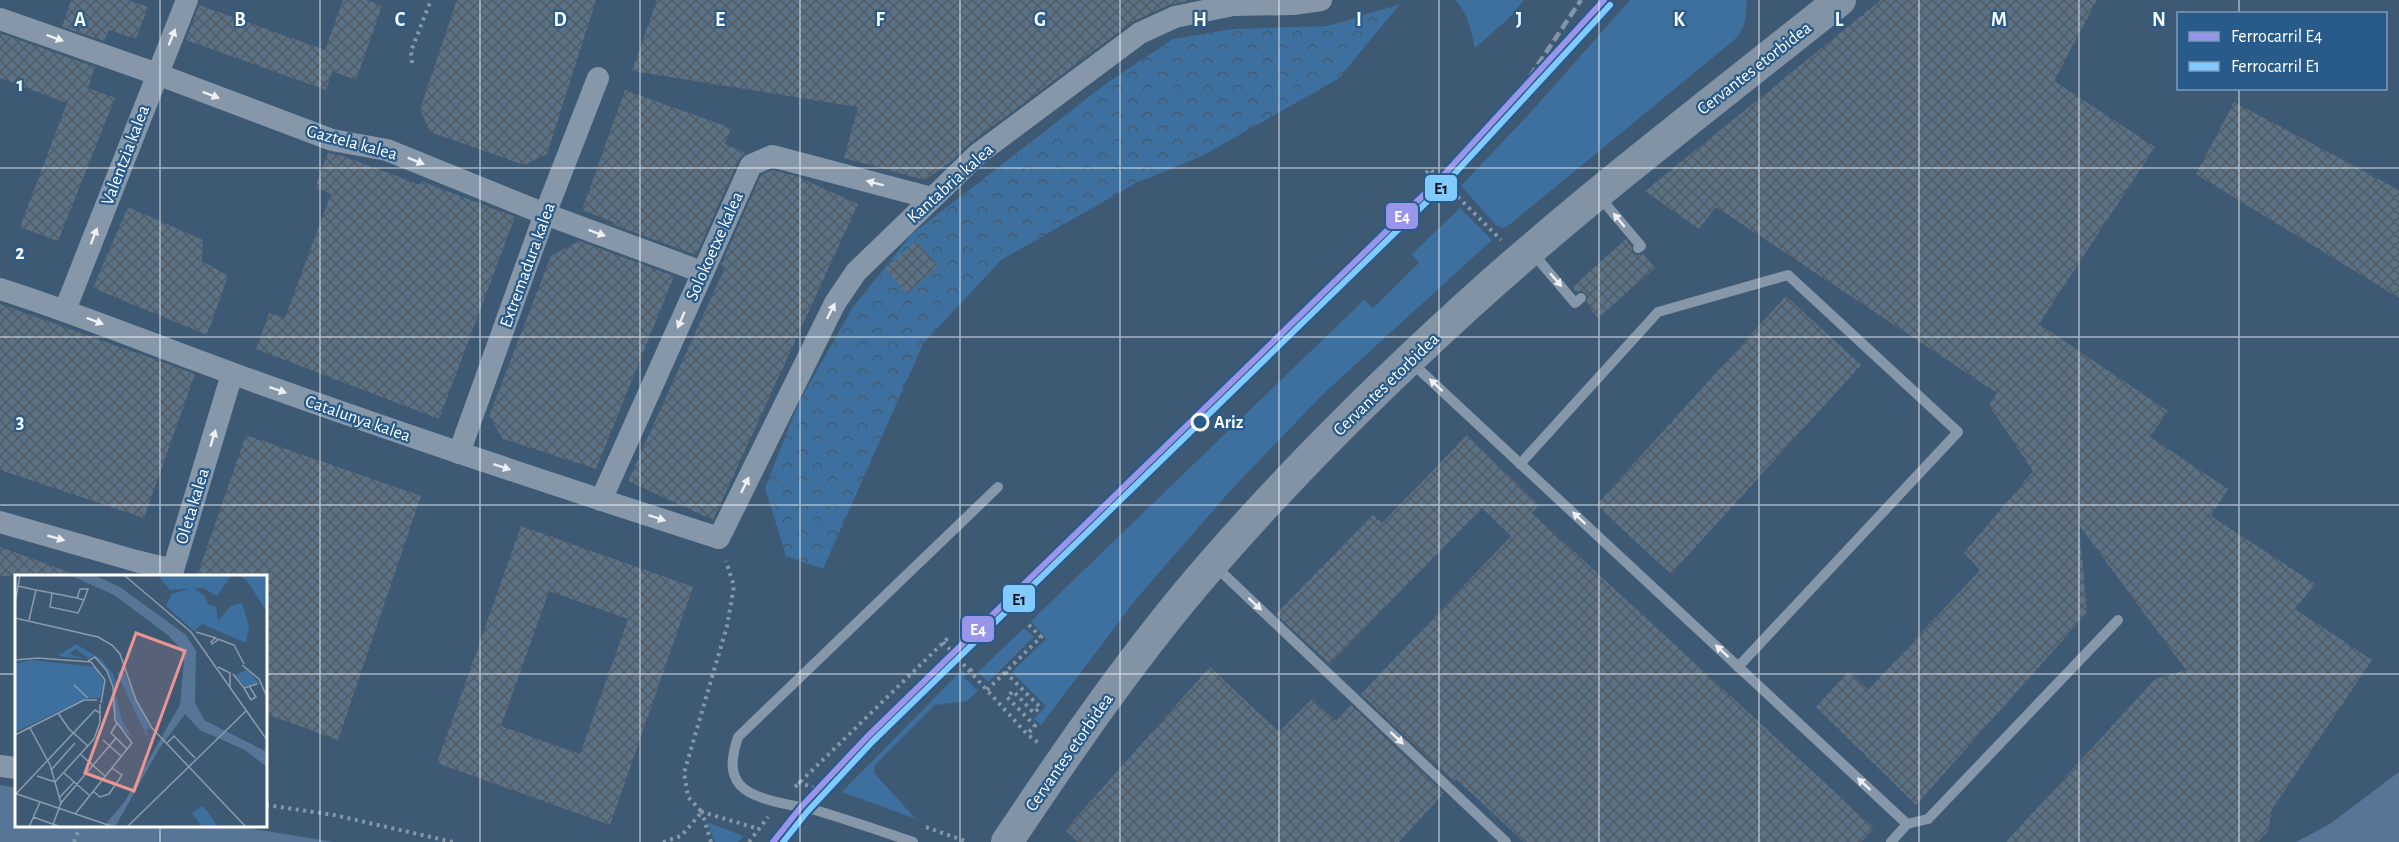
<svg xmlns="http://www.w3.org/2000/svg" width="2399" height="842" viewBox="0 0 2399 842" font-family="'Alegreya Sans',sans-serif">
<defs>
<pattern id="park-crowns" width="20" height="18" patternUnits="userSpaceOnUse" patternTransform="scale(1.5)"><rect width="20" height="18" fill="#3d709f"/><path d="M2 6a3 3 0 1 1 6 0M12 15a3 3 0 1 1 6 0" fill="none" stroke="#465a6d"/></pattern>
<pattern id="building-cross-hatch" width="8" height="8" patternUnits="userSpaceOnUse" patternTransform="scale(1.5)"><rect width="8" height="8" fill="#5b7186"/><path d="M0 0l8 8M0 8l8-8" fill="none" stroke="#525b63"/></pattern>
</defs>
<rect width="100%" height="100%" fill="#3e5974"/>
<g fill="#3d709f">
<path d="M1455 0H1524L1508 19 1475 48C1471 29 1468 14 1455 0Z"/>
<path d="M1630 0H1747C1746 17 1746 29 1733 41L1509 225 1503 228 1496 225 1461 186 1532 111Z"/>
<polygon points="1460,208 1492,240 1323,394 1231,490 1137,598 1041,725 1034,719 1046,706 1012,672 1046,639 1031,621 1364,300 1373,308 1419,263 1412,254"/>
<polygon points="1024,628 1034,637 988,682 978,672"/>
<polygon points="962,670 966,674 964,677 978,691 967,701 935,705 875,765 874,773 916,819 842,792"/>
<polygon points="707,822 743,836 738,842 715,842"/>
</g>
<polygon fill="url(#park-crowns)" points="1400,4 1338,79 1202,156 1136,183 1001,260 923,344 823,569 786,556 765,488 799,402 853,307 912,234 1107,83 1173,39 1233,29 1328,26"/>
<g fill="#577697">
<polygon points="2399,772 2399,842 2296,842 2330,824"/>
<polygon points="0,785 16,788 16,826 236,826 333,842 0,842"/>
</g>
<g fill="url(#building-cross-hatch)" fill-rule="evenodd">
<polygon points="71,0 128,0 148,7 136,39 109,30 104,41 62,27"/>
<polygon points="343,0 367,0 382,6 356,80 332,71 326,90 186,40 199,5 325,50"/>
<polygon points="457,0 596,0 547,154 524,165 430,132 420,109"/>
<polygon points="657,0 1191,0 1169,5 1132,22 970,143 948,164 925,180 844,158 858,107 632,71"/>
<polygon points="1881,0 2097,0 2054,81 2155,147 2039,324 2168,411 2150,437 2228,489 2211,516 2315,584 2295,609 2372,660 2272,809 2268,831 2258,842 2006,842 2155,679 2186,670 2079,525 2087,613 1916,805 1816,707 1849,671 1868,690 1980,570 1964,553 2033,471 1989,405 1997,393 1716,207 1699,229 1645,191"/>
<polygon points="0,33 95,67 88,88 115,98 58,241 20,227 67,103 0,78"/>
<polygon points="625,90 731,128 725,144 745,153 739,159 696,255 612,224 615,223 582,210"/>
<polygon points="2234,102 2399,190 2399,298 2196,174"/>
<polygon points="328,153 343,156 420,185 421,181 515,217 439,419 256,349 269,313 285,318 331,194 315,188"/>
<polygon points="773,170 796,176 858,204 713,520 628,481 725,267 721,265 761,175"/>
<polygon points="128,207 203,240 202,261 228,276 207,335 93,288"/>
<polygon points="1626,239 1631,246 1632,253 1638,255 1643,254 1655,268 1598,318 1586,303 1588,297 1586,293 1580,291 1576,292 1572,287"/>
<polygon points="579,241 674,276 596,469 503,439 489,416 551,256"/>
<polygon points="916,241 938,266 907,294 885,269"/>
<polygon points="1786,296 1861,365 1671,574 1596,505"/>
<polygon points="0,304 195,374 144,518 0,470"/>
<polygon points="246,435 421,496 338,740 266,714 266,576 197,576"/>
<polygon points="1467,435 1539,505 1532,513 1874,828 1861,842 1524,842 1456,779 1454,782 1361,694 1511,536 1482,508 1330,664 1276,614 1373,515 1382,523"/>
<path d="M521 526 693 587 610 825 437 763ZM549 591 628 619 580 754 501 726Z"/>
<polygon points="0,547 74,574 74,576 0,576"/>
<polygon points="1210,667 1279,732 1312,699 1336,721 1351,705 1444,793 1399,842 1078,842 1065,830"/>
</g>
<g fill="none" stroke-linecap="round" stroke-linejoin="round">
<g stroke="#8597a8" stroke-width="4" stroke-dasharray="3 4.5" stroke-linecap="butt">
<polyline points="412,63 411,51 431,0"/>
<polyline points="1426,173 1430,169 1501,240"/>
<polyline points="943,642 1027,734 1040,744"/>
<polyline points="970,671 974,667"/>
<polyline points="1005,672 1040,707 1034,713 1013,691 1007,697 1035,726 1027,734"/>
<polyline points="987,690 1041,637 1028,624"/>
<polyline points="798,782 817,789"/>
<polyline points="795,787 949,637"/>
<polyline points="266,805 334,815 453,842"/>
<polyline points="926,827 968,842"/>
<polyline points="74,842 80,826"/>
<polyline points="663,842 681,836 702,812 688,797 684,773 727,626 734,586 726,561"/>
<polyline points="711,842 702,812 759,829"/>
<polyline points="749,842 768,817"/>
</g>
<g stroke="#8597a8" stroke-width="10">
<polyline points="1598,195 1641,246 1638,248"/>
<polyline points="1531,251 1575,303 1581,298"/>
<polyline points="1411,362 1907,824"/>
<polyline points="1520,464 1658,312 1788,275 1958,432 1738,667"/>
<polyline points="1215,566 1506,842"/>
<path d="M913 842C881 831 848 820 815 810 795 805 754 801 740 785 728 771 733 753 738 737L998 487"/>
<polyline points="1891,842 1907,824 1928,819 2118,620"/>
</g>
<g stroke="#8597a8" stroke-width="22">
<polyline points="0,19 157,74 332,140 387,150 545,214 702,272"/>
<path d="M0 289C79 314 156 346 234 374 394 432 557 486 719 538L835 303 856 272 978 154 1140 33 1175 17 1233 5 1293 4 1321 0"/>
<polyline points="65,310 187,0"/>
<polyline points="459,453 545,214 598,78"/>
<polyline points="601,500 751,165 772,156 931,198"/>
<polyline points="0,522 136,561 173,570 232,374"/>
<polyline points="0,766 16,768"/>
</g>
<path stroke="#8193a5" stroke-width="32" d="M1007 842C1071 746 1137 650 1213 563 1301 462 1397 368 1497 279 1607 182 1725 92 1840 0"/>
<polyline stroke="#8595a7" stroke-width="4.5" stroke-dasharray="10 4.5" stroke-linecap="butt" points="1504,112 1531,75 1581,0"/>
<defs>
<polyline id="rail-1" points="773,842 801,807 867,737 1440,179 1604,0"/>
<polyline id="rail-2" points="783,842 807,812 872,742 1445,184 1610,5"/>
</defs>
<use href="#rail-1" stroke="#285a8a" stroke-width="10"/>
<use href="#rail-2" stroke="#285a8a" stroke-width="10"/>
<use href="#rail-1" stroke="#9895ea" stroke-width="6"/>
<use href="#rail-2" stroke="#80caff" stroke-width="6"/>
</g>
<defs><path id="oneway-solid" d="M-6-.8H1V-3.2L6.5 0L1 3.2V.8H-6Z" transform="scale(1.5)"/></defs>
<g fill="#edeff2">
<use href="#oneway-solid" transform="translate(172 37) rotate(-68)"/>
<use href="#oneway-solid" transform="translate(55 38) rotate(20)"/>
<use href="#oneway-solid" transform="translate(211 95) rotate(21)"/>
<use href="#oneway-solid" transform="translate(416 161) rotate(22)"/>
<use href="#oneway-solid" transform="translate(875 183) rotate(-165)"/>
<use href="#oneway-solid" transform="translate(1619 220) rotate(-130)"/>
<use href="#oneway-solid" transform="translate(597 233) rotate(20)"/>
<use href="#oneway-solid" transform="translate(94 236) rotate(-69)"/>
<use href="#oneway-solid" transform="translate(1556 280) rotate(49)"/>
<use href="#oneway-solid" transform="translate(831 311) rotate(-63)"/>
<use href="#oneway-solid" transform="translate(681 320) rotate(114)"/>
<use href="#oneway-solid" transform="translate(95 321) rotate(21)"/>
<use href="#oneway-solid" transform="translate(1436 385) rotate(-137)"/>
<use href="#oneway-solid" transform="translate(278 390) rotate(19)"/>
<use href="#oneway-solid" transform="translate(213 438) rotate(-73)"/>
<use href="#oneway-solid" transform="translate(502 467) rotate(18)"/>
<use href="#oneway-solid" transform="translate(745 485) rotate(-64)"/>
<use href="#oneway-solid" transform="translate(657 518) rotate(18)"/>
<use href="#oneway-solid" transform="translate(1579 518) rotate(-137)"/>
<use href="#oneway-solid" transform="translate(56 538) rotate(16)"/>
<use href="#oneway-solid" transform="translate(1255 604) rotate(43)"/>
<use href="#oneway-solid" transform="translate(1722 651) rotate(-137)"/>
<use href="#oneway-solid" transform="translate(1397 738) rotate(43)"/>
<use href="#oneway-solid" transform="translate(1864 784) rotate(-137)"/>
</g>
<path fill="none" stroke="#fff" stroke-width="1.5" stroke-opacity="0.55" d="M160 0V576M320 0V842M480 0V842M640 0V842M800 0V842M960 0V842M1120 0V842M1279 0V842M1439 0V842M1599 0V842M1759 0V842M1919 0V842M2079 0V842M2239 0V14M2239 88V842M0 168H2399M0 337H2399M0 505H2399M0 674H16M266 674H2399M160 826V842"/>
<circle fill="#285a8a" stroke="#fff" stroke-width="3" cx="1200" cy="422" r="8"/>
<g text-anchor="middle" stroke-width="4.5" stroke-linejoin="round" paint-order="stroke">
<g font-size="18" fill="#fff" stroke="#285a8a">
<text transform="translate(1754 68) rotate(-38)" y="6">Cervantes etorbidea</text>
<text transform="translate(352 142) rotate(15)" y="6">Gaztela kalea</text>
<text transform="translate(125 155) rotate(-69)" y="6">Valentzia kalea</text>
<text transform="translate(950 183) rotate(-42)" y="6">Kantabria kalea</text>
<text transform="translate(714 246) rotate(-66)" y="6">Solokoetxe kalea</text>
<text transform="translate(527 265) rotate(-70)" y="6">Extremadura kalea</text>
<text transform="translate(1386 384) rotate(-44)" y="6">Cervantes etorbidea</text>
<text transform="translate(358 418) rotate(19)" y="6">Catalunya kalea</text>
<text transform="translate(192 506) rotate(-73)" y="6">Oleta kalea</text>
<text transform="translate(1069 752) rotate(-55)" y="6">Cervantes etorbidea</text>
</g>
<g font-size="18" font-weight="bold" fill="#fff" stroke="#285a8a" text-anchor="start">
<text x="1214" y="428">Ariz</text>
</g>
</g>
<g transform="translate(15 575)">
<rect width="252" height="252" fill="#3e5974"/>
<path d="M193 0H217L202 21 188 13ZM224 0H252V37L232 6ZM178 13 189 20 193 29 201 32 203 46 216 31 227 28 234 51 231 68 187 49 179 56 151 31 157 19ZM61 69 86 84 98 99 104 113 100 114 94 97 80 81 73 83 61 74 54 79 71 84 43 81ZM105 96 109 97 135 153 131 154 133 164 137 162 134 166 102 98Z" fill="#3d709f"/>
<path d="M143 0H193L188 13 155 15ZM187 231 192 236 203 252H187L177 238Z" fill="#3d709f"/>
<path d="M16 85 80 92 89 108 85 123H72L0 157V89ZM231 95 236 99 245 109 229 111 220 100ZM100 117 107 146 119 164 103 150 97 131Z" fill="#3d709f"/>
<path d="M55 0H79L105 12 171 60 181 76 180 127 189 145 250 176 252 192 230 175 185 155 170 139 144 174 100 252H88L110 226 165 130 169 86 166 74 154 61 99 20Z" fill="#577697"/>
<path fill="none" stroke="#8b9bac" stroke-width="1.5" d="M109 0 176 57 252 165M3 11 21 15 37 18 62 23 69 25 73 14H65L62 23M37 18 35 32 63 38 69 25M0 29 5 0M0 43 83 62 97 70 105 79 121 125 137 153 231 252M14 45 21 15M181 57 201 63M200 63 203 65 197 69 196 67ZM203 64 219 70 229 89M0 85 23 83 76 87 90 105 86 128M203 92 215 98V112M231 93 227 90 244 104 252 122M218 99 229 113 242 109M59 110 73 123M229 113 236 125 241 122 234 111M43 138 54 154 73 171M102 148 96 158 112 174M15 153 35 190 46 228M0 160 69 125H82M88 165 106 181M151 169 159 161 180 183M65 179 90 201M36 195 60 168M49 198 74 220M22 201 40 207M40 207 79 164 85 147V129M78 216 85 222 94 219 107 200 97 193M2 219 99 252M0 220 80 135 85 138M44 223 59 207M60 239 117 168 100 145 98 112 92 96 80 82 73 86M18 242 46 252M14 252 25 227M37 252 46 228 101 163M112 252 231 136"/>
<path fill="#ea9494" fill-opacity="0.15" stroke="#ea9494" stroke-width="3" d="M121 58 170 76 119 216 70 198Z"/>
<rect width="252" height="252" fill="none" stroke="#fff" stroke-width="3"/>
</g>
<g font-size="20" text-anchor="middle" font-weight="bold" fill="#fff" stroke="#285a8a" stroke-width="4.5" stroke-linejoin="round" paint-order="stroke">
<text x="80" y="26">A</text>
<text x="240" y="26">B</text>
<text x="400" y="26">C</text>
<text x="560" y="26">D</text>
<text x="720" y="26">E</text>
<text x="880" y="26">F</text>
<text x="1040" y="26">G</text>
<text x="1200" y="26">H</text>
<text x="1359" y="26">I</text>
<text x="1519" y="26">J</text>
<text x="1679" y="26">K</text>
<text x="1839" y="26">L</text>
<text x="1999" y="26">M</text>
<text x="2159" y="26">N</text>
<text x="20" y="91">1</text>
<text x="20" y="259">2</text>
<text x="20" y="428">3</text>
</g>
<g stroke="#285a8a" stroke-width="2">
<rect x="1424" y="174" width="34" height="28" rx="6" fill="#80caff"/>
<rect x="1385" y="202" width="34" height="28" rx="6" fill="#9895ea"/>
<rect x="1002" y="584" width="34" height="29" rx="6" fill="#80caff"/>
<rect x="961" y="615" width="34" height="28" rx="6" fill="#9895ea"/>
</g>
<g font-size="16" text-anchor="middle" font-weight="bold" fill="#fff">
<text x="1402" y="222">E4</text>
<text x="978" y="635">E4</text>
</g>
<g font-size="16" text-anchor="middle" font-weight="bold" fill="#111">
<text x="1441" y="194">E1</text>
<text x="1019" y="605">E1</text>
</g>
<rect x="2177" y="12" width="210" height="78" fill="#285a8a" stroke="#7e9cb9" stroke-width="1.5"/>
<rect x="2189" y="32" width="30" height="9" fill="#9895ea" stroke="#7e9cb9" stroke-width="1.5"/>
<text x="2231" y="42" font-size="18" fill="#ffffff">Ferrocarril E4</text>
<rect x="2189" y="62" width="30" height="9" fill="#80caff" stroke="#7e9cb9" stroke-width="1.5"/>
<text x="2231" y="72" font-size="18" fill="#ffffff">Ferrocarril E1</text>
</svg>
